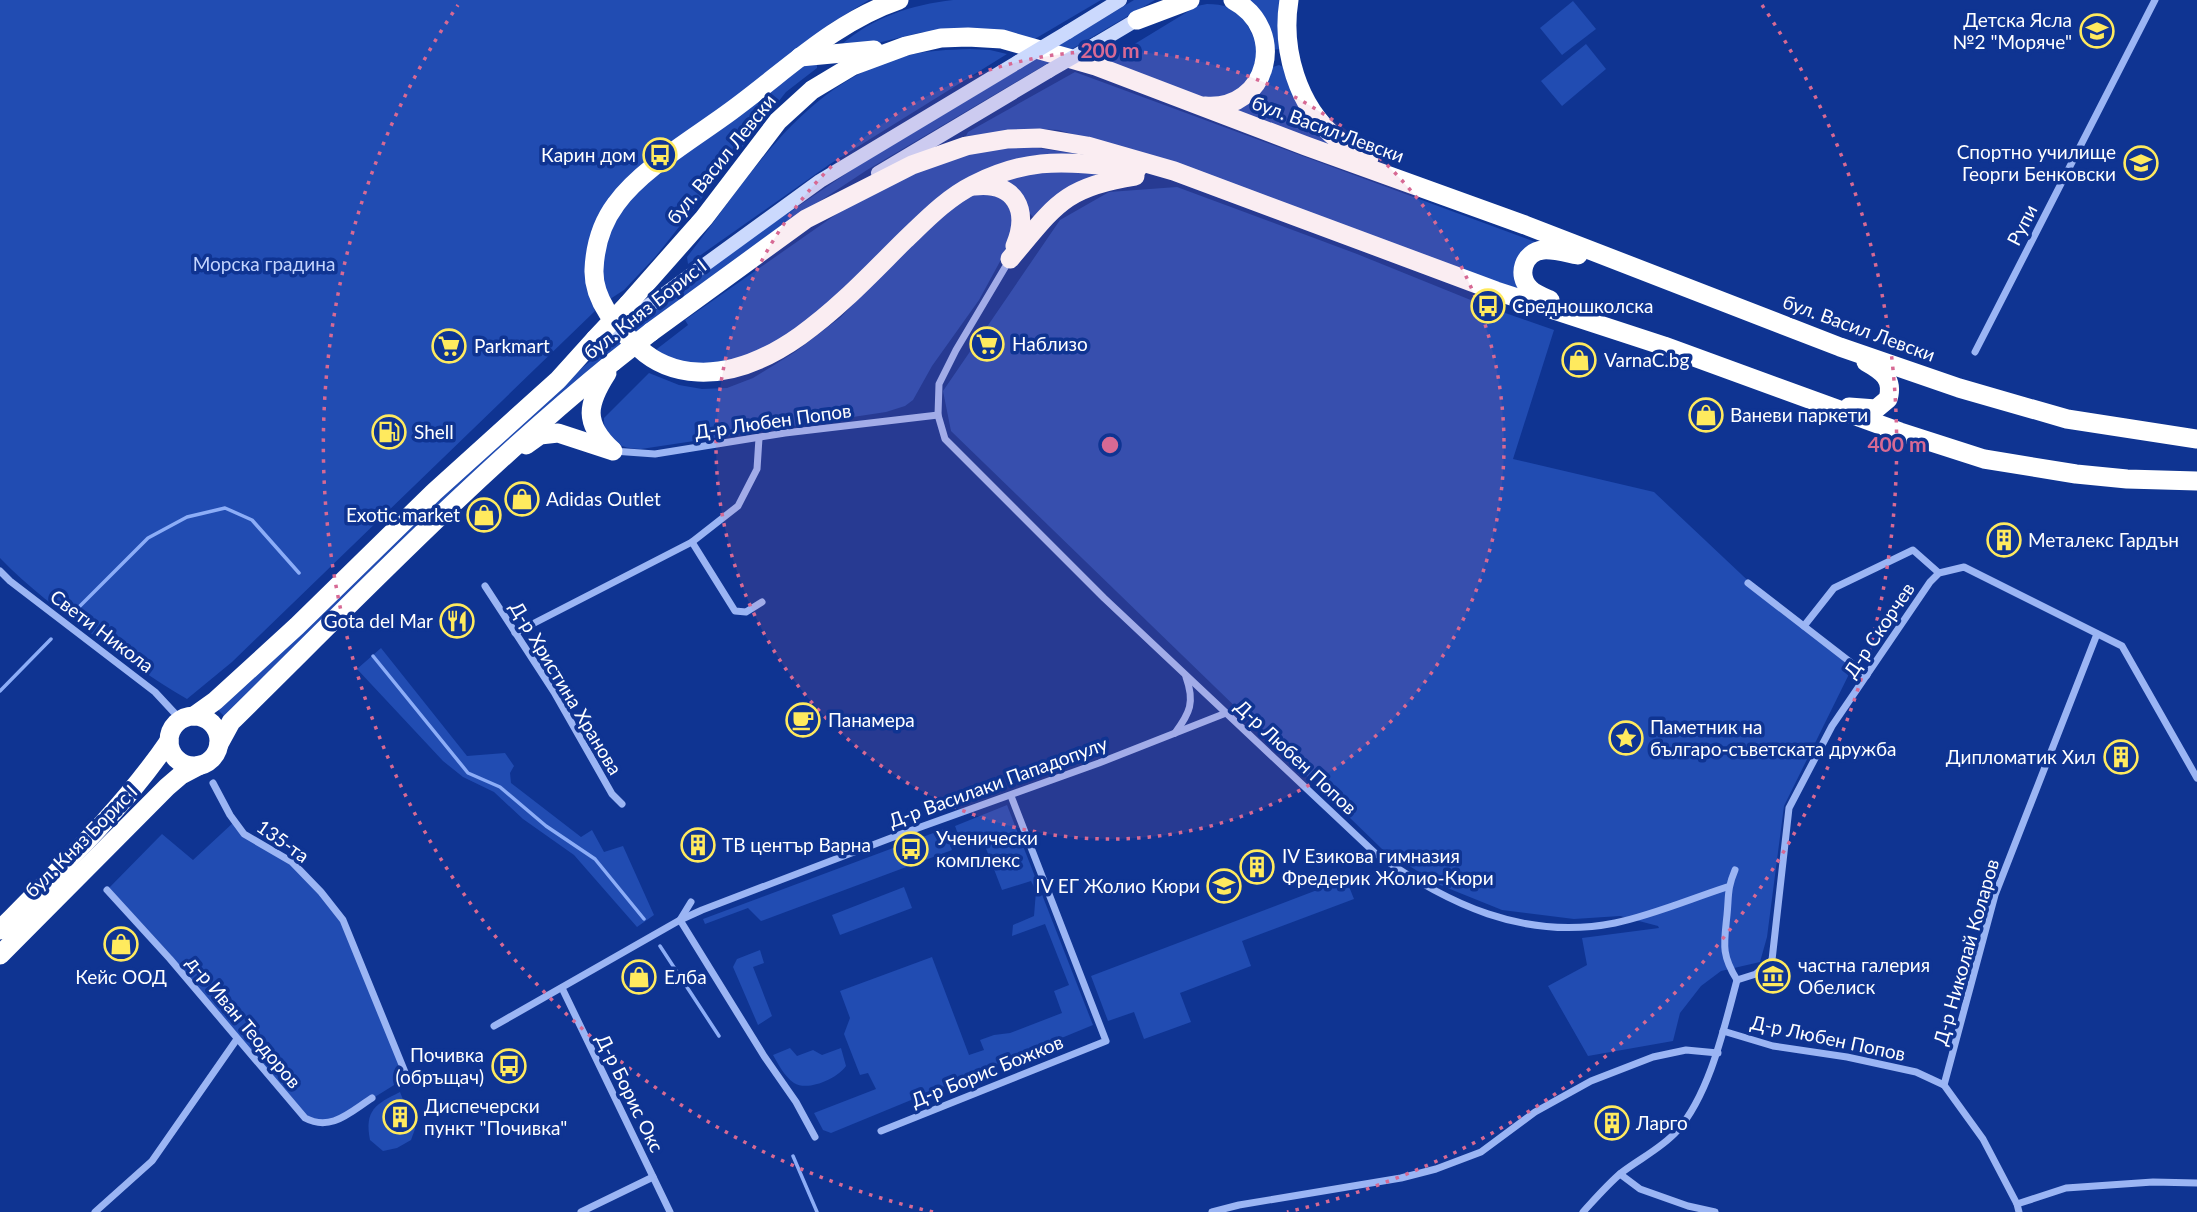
<svg xmlns="http://www.w3.org/2000/svg" width="2197" height="1212" viewBox="0 0 2197 1212" font-family="Lato,sans-serif">
<rect width="100%" height="100%" fill="#0f3492"/>
<g fill="#214cb2">
<path d="M0 0H869L828 25 771 74 619 189 591 302 595 311 232 662 187 699C154 680 124 658 93 635 60 611 28 587 0 558Z"/>
<path d="M953 0H1101L1033 40 923 32 840 52 841 45C873 17 911 5 953 0Z"/>
<polygon points="1134,0 1155,0 867,170 808,209 638,332 227,719 217,709 525,419 583,367 725,256 856,167"/>
<polygon points="1243,0 1283,0 1281,49 1270,50"/>
<polygon points="1573,1 1596,29 1562,55 1540,28"/>
<path d="M1207 4C1241 4 1246 21 1259 49L1248 86 1210 102 1105 62 1197 6Z"/>
<polygon points="1586,44 1606,69 1562,106 1541,81"/>
<path d="M970 49 990 50 1007 54 830 164 688 264 687 257C749 178 803 82 906 56 927 50 948 50 970 49Z"/>
<polygon points="810,61 817,63 817,68 786,92 656,256 624,290 607,301 600,276 606,233 615,218 643,185"/>
<polygon points="1279,65 1285,68 1335,148 1236,112 1236,107 1263,86 1273,67"/>
<polygon points="1075,72 1538,243 1521,292 1094,140 1058,130 1039,129 966,136 968,132"/>
<polygon points="1031,147 1091,156 1039,155 1015,159 886,250 783,342 708,370 653,352 688,325 685,320 841,211 898,179 978,150"/>
<polygon points="1027,169 1100,173 1038,216 1033,217 998,180"/>
<polygon points="1177,187 1357,254 1488,307 1554,330 1513,459 1654,492 1759,591 1854,664 1784,806 1767,937 1760,962 1721,971 1701,986 1680,1013 1673,1041 1588,1056 1548,986 1587,965 1582,938 1659,928 1658,926 1620,916 1574,919 1502,910 1440,885 1382,849 951,431 943,391 1060,220 1109,192"/>
<path d="M974 193 1000 197 1010 208 1015 234 979 300 932 366 913 400 905 406 886 412 641 449C621 449 603 441 604 418L649 373 679 385 702 389 727 388 753 378 795 352 841 317 932 221Z"/>
<polygon points="381,648 467,756 505,753 514,766 510,773 511,783 581,837 592,830 604,852 623,846 654,915 637,927 574,855 523,819 494,792 463,777 443,761 357,669"/>
<polygon points="1007,805 1093,1025 831,1133 823,1130 814,1113 876,1089 868,1073 860,1075 844,1034 850,1018 840,991 932,957 969,1055 984,1050 980,1040 994,1035 1010,1033 1062,1013 1054,991 1069,985 1045,924 1012,936 1013,925 1034,916 1036,891 1031,881 1002,890 982,838 962,845 955,826"/>
<polygon points="235,821 244,834 292,862 343,920 407,1077 333,1123 305,1118 107,890 162,834 193,860"/>
<polygon points="944,829 952,850 761,921 748,908 705,924 703,919"/>
<polygon points="1346,879 1354,899 1242,941 1251,966 1180,993 1191,1022 1144,1039 1134,1012 1108,1021 1091,976"/>
<polygon points="904,887 912,908 840,935 832,915"/>
<polygon points="760,950 764,963 753,967 772,1016 758,1025 733,967 737,959"/>
<path d="M790 1048 797 1056 813 1050 822 1055 841 1048 846 1066C838 1078 808 1092 794 1083 785 1077 778 1064 773 1055Z"/>
<path d="M400 1092 415 1129 411 1140 397 1148 383 1151 370 1140C364 1110 376 1104 400 1092Z"/>
</g>
<g fill="none" stroke-linecap="round" stroke-linejoin="round">
<g stroke="#8cadf7" stroke-width="3.5">
<polyline points="78,608 148,538 187,517 225,508 252,520 299,573"/>
<polyline points="373,656 468,773 500,787 546,826 595,859 644,919"/>
<polyline points="0,691 51,639"/>
<polyline points="660,946 719,1036"/>
<polyline points="793,1156 817,1212"/>
</g>
<g stroke="#9bb5f4" stroke-width="7">
<path d="M1010 259 956 350 939 384 938 415 945 439 1104 598 1375 853C1447 904 1524 941 1615 923 1653 915 1690 899 1727 887"/>
<polyline points="1975,352 2155,0"/>
<polyline points="613,451 655,454 785,433 938,415"/>
<polyline points="692,542 735,611 746,612 762,602"/>
<polyline points="0,571 10,581 155,692 181,720"/>
<polyline points="1748,583 1867,675"/>
<polyline points="485,586 554,692 612,794 622,804"/>
<polyline points="1804,626 1834,588 1913,550 1939,573"/>
<polyline points="515,633 692,542 738,506 757,469 759,438"/>
<path d="M1175 733C1190 713 1195 702 1186 677"/>
<polyline points="213,783 230,815 244,834 292,862 321,892 343,920 407,1077"/>
<path d="M1735 870C1727 889 1729 895 1727 915 1724 944 1721 954 1737 980"/>
<path d="M107 890 170 959 305 1118C331 1132 350 1112 372 1098"/>
<polyline points="691,902 680,920 764,1056 796,1102 815,1137"/>
<polyline points="1737,980 1756,974 1772,960 1789,808 1832,726 1930,582 1939,573 1964,567 2122,646 2197,778"/>
<polyline points="562,988 670,1212"/>
<polyline points="494,1026 680,920 702,910 904,833 1099,763 1226,713"/>
<polyline points="1723,1031 1773,1046 1847,1057 1916,1072 1944,1085 1983,1139 2017,1204 2019,1212"/>
<polyline points="1944,1085 1995,895 2097,634"/>
<polyline points="881,1131 1106,1041 1011,796"/>
<polyline points="1620,1174 1640,1189 1688,1206 1715,1212"/>
<polyline points="2017,1204 2066,1188 2153,1182 2197,1183"/>
<polyline points="95,1212 152,1161 237,1039"/>
<polyline points="581,1212 653,1177"/>
<polyline points="1212,1212 1239,1205 1401,1178 1436,1169 1481,1152 1535,1112 1591,1081 1653,1057 1686,1050 1718,1053"/>
<path d="M1583 1212C1595 1199 1607 1185 1621 1173 1639 1159 1662 1148 1677 1131 1710 1093 1724 1028 1737 980"/>
</g>
<g stroke="#cbd9fd" stroke-width="14">
<polyline points="1068,32 1120,0"/>
<polyline points="1096,44 1143,16"/>
<polyline points="878,173 1049,71"/>
<polyline points="637,314 820,181 1018,62"/>
</g>
<g stroke="#fff" stroke-width="19">
<path d="M899 0C834 22 786 71 731 111 696 137 641 169 616 204 601 224 595 245 594 270 593 301 617 328 639 348 656 364 675 371 698 372 779 376 852 292 905 240 926 220 947 198 973 185 1036 153 1072 164 1138 168"/>
<path d="M1289 0C1281 49 1297 106 1337 139 1347 147 1358 152 1369 158"/>
<polyline points="1137,20 1190,0"/>
<polyline points="800,57 874,50"/>
<path d="M1205 106C1269 111 1288 29 1233 0"/>
<path d="M974 186C1015 181 1030 210 1015 246"/>
<path d="M1010 259C1055 206 1063 187 1135 176"/>
<path d="M1550 300C1543 297 1535 294 1530 289 1516 275 1524 252 1543 250 1554 249 1567 253 1578 255"/>
<polyline points="628,304 704,218 778,121 812,90 852,66 906,46 941,38 968,37 1002,39 1096,66 1306,146 1525,225 1840,347 1959,388 2067,419 2197,439"/>
<polyline points="651,332 806,219 912,165 966,146 1008,139 1040,138 1087,146 1174,171 1496,291 1664,346 1900,432 1984,459 2076,474 2127,479 2197,481"/>
<path d="M607 373C587 404 583 423 612 450"/>
<path d="M1849 407 1876 409 1888 399C1894 379 1882 371 1866 362"/>
<polyline points="526,445 540,435 558,433 613,451"/>
<polyline points="194,716 215,701 297,626 434,492 558,380 595,339"/>
<circle cx="194" cy="741" r="25"/>
<path d="M219 744 231 722C356 599 477 473 613 362"/>
<path d="M0 930C58 870 122 810 169 741"/>
<polyline points="0,955 167,787 181,775 200,765"/>
</g>
<g stroke="#cbd9fd" stroke-width="14">
<polyline points="1018,62 1068,32"/>
<polyline points="1049,71 1096,44"/>
<polyline points="600,344 637,314"/>
</g>
<g stroke="#fff" stroke-width="19">
<polyline points="595,339 628,304"/>
<polyline points="613,362 651,332"/>
</g>
</g>
<circle cx="1110" cy="445" r="394" fill="#d76994" fill-opacity=".12"/>
<g fill="none" stroke="#d76994" stroke-width="3.5" stroke-dasharray="3.5 7">
<circle cx="1110" cy="445" r="394"/>
<path d="M933 1212A787 787 0 0 1 458 5M1762 5A787 787 0 0 1 1287 1212"/>
</g>
<defs>
<symbol id="school-ring" viewBox="-11 -11 22 22"><circle r="9.5" fill="#0f3492" stroke="#ffea5e" stroke-width="1.5"/><path d="M0-5L7-2L0 1L-7-2ZM-4 1L0 2.5L4 1V4Q0 6-4 4Z" fill="#ffea5e"/></symbol>
<symbol id="bus-ring" viewBox="-11 -11 22 22"><circle r="9.5" fill="#0f3492" stroke="#ffea5e" stroke-width="1.5"/><path d="M-5-6H5V4H4V6H2V4H-2V6H-4V4H-5ZM-3.5-4V0h7V-4ZM-3.5 1.2v1.5H-2V1.2ZM2 1.2v1.5H3.5V1.2Z" fill="#ffea5e"/></symbol>
<symbol id="supermarket-ring" viewBox="-11 -11 22 22"><circle r="9.5" fill="#0f3492" stroke="#ffea5e" stroke-width="1.5"/><path d="M-6-5.5h2.5l.6 2H6L4.5 2H-2.5L-4.4-4H-6ZM-1.5 3.2a1.3 1.3 0 1 0 .1 0ZM3 3.2a1.3 1.3 0 1 0 .1 0Z" fill="#ffea5e"/></symbol>
<symbol id="shop-ring" viewBox="-11 -11 22 22"><circle r="9.5" fill="#0f3492" stroke="#ffea5e" stroke-width="1.5"/><path d="M-5-2.5h2.3a2.7 3.5 0 0 1 5.4 0H5L5.5 6h-11ZM-1.5-2.5h3a1.5 2.3 0 0 0-3 0Z" fill="#ffea5e"/></symbol>
<symbol id="fuel-ring" viewBox="-11 -11 22 22"><circle r="9.5" fill="#0f3492" stroke="#ffea5e" stroke-width="1.5"/><path d="M-5.5-6h7V0h2V4h1.3V-2.5L3-4.5l.8-.8L6-3V5H2.5V1h-1V6h-7ZM-4.2-4.7v3.2H.2V-4.7Z" fill="#ffea5e"/></symbol>
<symbol id="building-ring" viewBox="-11 -11 22 22"><circle r="9.5" fill="#0f3492" stroke="#ffea5e" stroke-width="1.5"/><path d="M-4-6H4V6H1V3H-1V6H-4ZM-2.5-4.3h1.7v1.8h-1.7ZM.8-4.3h1.7v1.8H.8ZM-2.5-1h1.7V.8h-1.7ZM.8-1h1.7V.8H.8Z" fill="#ffea5e"/></symbol>
<symbol id="restaurant-ring" viewBox="-11 -11 22 22"><circle r="9.5" fill="#0f3492" stroke="#ffea5e" stroke-width="1.5"/><path d="M-5-6h1v4h1v-4h1v4h1v-4h1v5L-1.5 .5V6h-2V.5L-5-1ZM5-6V6H3V1.5H1.5Q1.5-4 5-6Z" fill="#ffea5e"/></symbol>
<symbol id="cafe-ring" viewBox="-11 -11 22 22"><circle r="9.5" fill="#0f3492" stroke="#ffea5e" stroke-width="1.5"/><path d="M-5.5-4.5H6V0H3Q3 3.5 0 3.5H-2.5Q-5.5 3.5-5.5 0ZM3-3.2v2h1.7v-2ZM-6 4.5H4V6H-6Z" fill="#ffea5e"/></symbol>
<symbol id="sight-ring" viewBox="-11 -11 22 22"><circle r="9.5" fill="#0f3492" stroke="#ffea5e" stroke-width="1.5"/><path d="M0-6L1.8-2.2L6-1.7L2.9 1.2L3.7 5.4L0 3.3L-3.7 5.4L-2.9 1.2L-6-1.7L-1.8-2.2Z" fill="#ffea5e"/></symbol>
<symbol id="museum-ring" viewBox="-11 -11 22 22"><circle r="9.5" fill="#0f3492" stroke="#ffea5e" stroke-width="1.5"/><path d="M0-6L6-3V-2H-6V-3ZM-5-1h2V3h-2ZM-1-1h2V3h-2ZM3-1h2V3H3ZM-6 4H6V6H-6Z" fill="#ffea5e"/></symbol>
</defs>
<g fill-rule="evenodd">
<use href="#school-ring" x="2078" y="12" width="38" height="38"/>
<use href="#bus-ring" x="641" y="136" width="38" height="38"/>
<use href="#school-ring" x="2122" y="144" width="38" height="38"/>
<use href="#bus-ring" x="1469" y="287" width="38" height="38"/>
<use href="#supermarket-ring" x="968" y="325" width="38" height="38"/>
<use href="#supermarket-ring" x="430" y="327" width="38" height="38"/>
<use href="#shop-ring" x="1560" y="341" width="38" height="38"/>
<use href="#shop-ring" x="1687" y="396" width="38" height="38"/>
<use href="#fuel-ring" x="370" y="413" width="38" height="38"/>
<use href="#shop-ring" x="503" y="480" width="38" height="38"/>
<use href="#shop-ring" x="465" y="496" width="38" height="38"/>
<use href="#building-ring" x="1985" y="521" width="38" height="38"/>
<use href="#restaurant-ring" x="438" y="602" width="38" height="38"/>
<use href="#cafe-ring" x="784" y="701" width="38" height="38"/>
<use href="#sight-ring" x="1607" y="719" width="38" height="38"/>
<use href="#building-ring" x="2102" y="738" width="38" height="38"/>
<use href="#building-ring" x="679" y="826" width="38" height="38"/>
<use href="#bus-ring" x="892" y="830" width="38" height="38"/>
<use href="#building-ring" x="1238" y="848" width="38" height="38"/>
<use href="#school-ring" x="1205" y="867" width="38" height="38"/>
<use href="#shop-ring" x="102" y="925" width="38" height="38"/>
<use href="#museum-ring" x="1754" y="957" width="38" height="38"/>
<use href="#shop-ring" x="620" y="958" width="38" height="38"/>
<use href="#bus-ring" x="490" y="1047" width="38" height="38"/>
<use href="#building-ring" x="381" y="1098" width="38" height="38"/>
<use href="#building-ring" x="1593" y="1104" width="38" height="38"/>
</g>
<g text-anchor="middle" stroke-width="7" stroke-linejoin="round" paint-order="stroke">
<g font-size="19" fill="#fff" stroke="#0f3492" text-anchor="start">
<text x="2072" y="27" text-anchor="end">Детска Ясла<tspan x="2072" dy="22">№2 "Моряче"</tspan></text>
<text x="2116" y="159" text-anchor="end">Спортно училище<tspan x="2116" dy="22">Георги Бенковски</tspan></text>
<text x="636" y="162" text-anchor="end">Карин дом</text>
<text x="1512" y="313">Средношколска</text>
<text x="1012" y="351">Наблизо</text>
<text x="474" y="353">Parkmart</text>
<text x="1604" y="367">VarnaC.bg</text>
<text x="1730" y="422">Ваневи паркети</text>
<text x="414" y="439">Shell</text>
<text x="546" y="506">Adidas Outlet</text>
<text x="460" y="522" text-anchor="end">Exotic market</text>
<text x="2028" y="547">Металекс Гардън</text>
<text x="433" y="628" text-anchor="end">Gota del Mar</text>
<text x="828" y="727">Панамера</text>
<text x="1650" y="734">Паметник на<tspan x="1650" dy="22">българо-съветската дружба</tspan></text>
<text x="2096" y="764" text-anchor="end">Дипломатик Хил</text>
<text x="936" y="845">Ученически<tspan x="936" dy="22">комплекс</tspan></text>
<text x="722" y="852">ТВ център Варна</text>
<text x="1282" y="863">IV Езикова гимназия<tspan x="1282" dy="22">Фредерик Жолио-Кюри</tspan></text>
<text x="1200" y="893" text-anchor="end">IV ЕГ Жолио Кюри</text>
<text x="1798" y="972">частна галерия<tspan x="1798" dy="22">Обелиск</tspan></text>
<text x="121" y="984" text-anchor="middle">Кейс ООД</text>
<text x="664" y="984">Елба</text>
<text x="484" y="1062" text-anchor="end">Почивка<tspan x="484" dy="22">(обръщач)</tspan></text>
<text x="424" y="1113">Диспечерски<tspan x="424" dy="22">пункт "Почивка"</tspan></text>
<text x="1636" y="1130">Ларго</text>
</g>
<g font-size="19" fill="#fff" stroke="#0f3492">
<text transform="translate(1328 129) rotate(20)" y="7">бул. Васил Левски</text>
<text transform="translate(721 159) rotate(-51)" y="7">бул. Васил Левски</text>
<text transform="translate(2022 225) rotate(-63)" y="7">Рупи</text>
<text transform="translate(645 309) rotate(-38)" y="7">бул. Княз Борис I</text>
<text transform="translate(1859 328) rotate(20)" y="7">бул. Васил Левски</text>
<text transform="translate(773 421) rotate(-8)" y="7">Д-р Любен Попов</text>
<text transform="translate(1879 630) rotate(-56)" y="7">Д-р Скорчев</text>
<text transform="translate(102 631) rotate(37)" y="7">Свети Никола</text>
<text transform="translate(566 688) rotate(59)" y="7">Д-р Христина Хранова</text>
<text transform="translate(1296 757) rotate(43)" y="7">Д-р Любен Попов</text>
<text transform="translate(998 782) rotate(-20)" y="7">Д-р Василаки Пападопулу</text>
<text transform="translate(81 841) rotate(-45)" y="7">бул. Княз Борис I</text>
<text transform="translate(283 841) rotate(35)" y="7">135-та</text>
<text transform="translate(1966 952) rotate(-74)" y="7">Д-р Николай Коларов</text>
<text transform="translate(244 1022) rotate(50)" y="7">д-р Иван Теодоров</text>
<text transform="translate(1828 1038) rotate(12)" y="7">Д-р Любен Попов</text>
<text transform="translate(987 1071) rotate(-22)" y="7">Д-р Борис Божков</text>
<text transform="translate(630 1093) rotate(64)" y="7">Д-р Борис Окс</text>
</g>
<g font-size="19" fill="#c3d4fe" stroke="#0f3492">
<text x="264" y="271">Морска градина</text>
</g>
</g>
<circle cx="1110" cy="445" r="10" fill="#d76994" stroke="#0f3492" stroke-width="3.5"/>
<g font-size="21" text-anchor="middle" font-weight="bold" fill="#d76994" stroke="#0f3492" stroke-width="7" stroke-linejoin="round" paint-order="stroke">
<text x="1110" y="58">200 m</text>
<text x="1897" y="452">400 m</text>
</g>
</svg>
